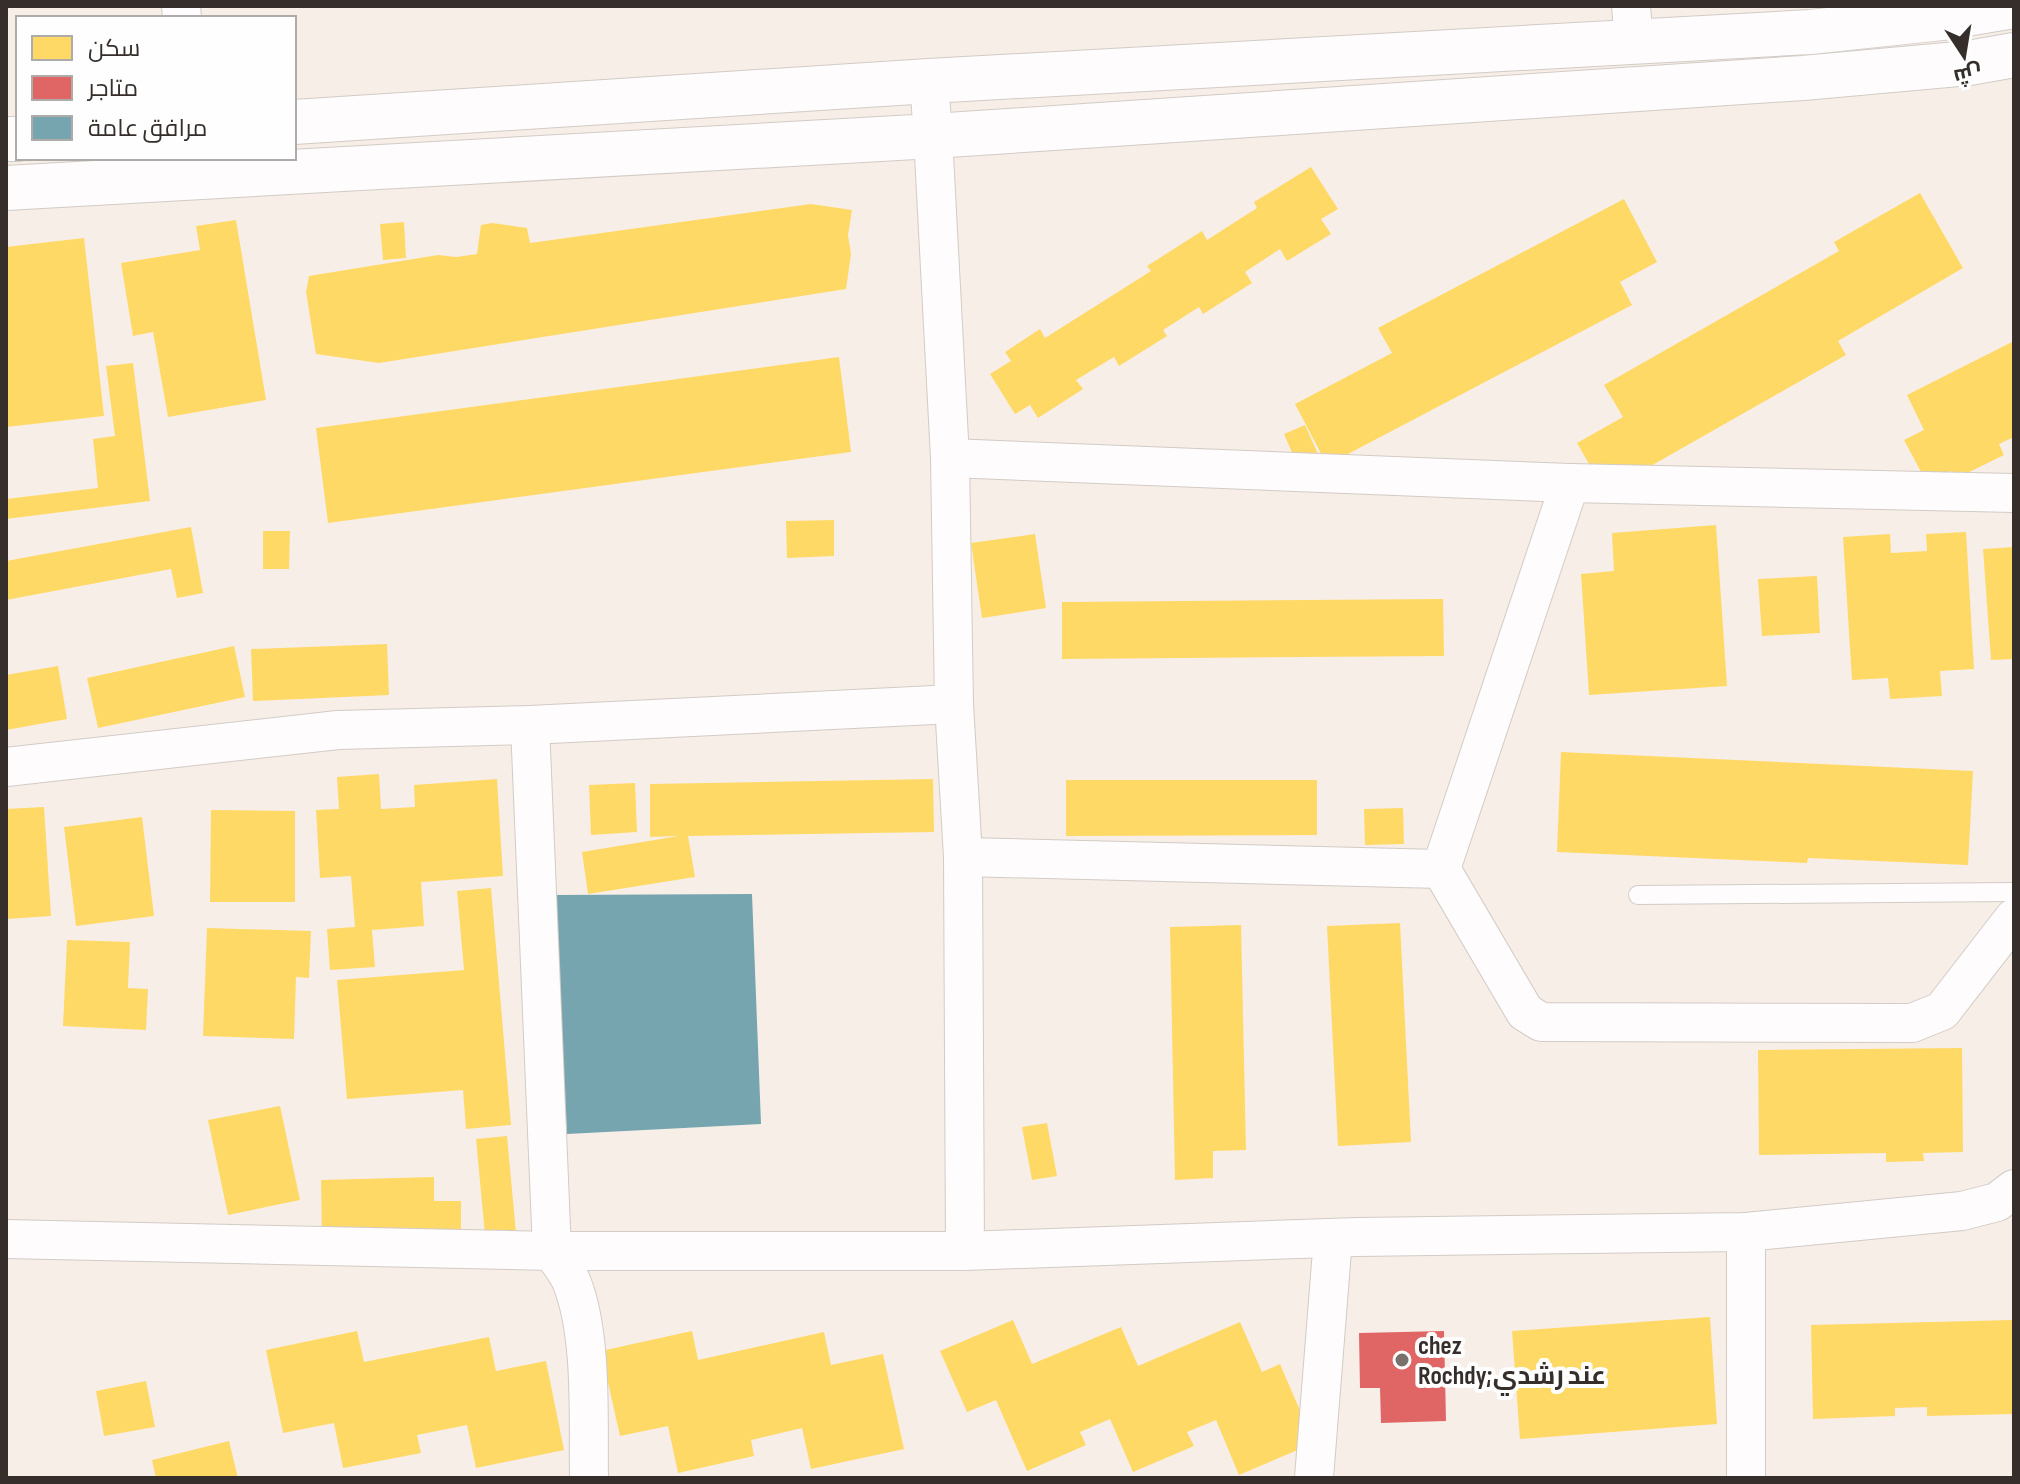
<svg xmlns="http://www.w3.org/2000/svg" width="2020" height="1484" viewBox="0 0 2020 1484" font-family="'Sofia Sans Condensed',Cairo,sans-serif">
<rect width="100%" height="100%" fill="#f8eee8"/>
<g fill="#ffd966">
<polygon points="1311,167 1338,209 1321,219 1331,234 1287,261 1280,249 1245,272 1252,283 1203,314 1199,307 1163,330 1167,336 1119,366 1114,357 1076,380 1083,389 1038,418 1030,405 1015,414 990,374 1011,361 1005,352 1040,329 1045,338 1151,271 1147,266 1202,231 1207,240 1257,208 1254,202"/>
<polygon points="1920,193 1963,268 1838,341 1846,355 1605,492 1577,443 1623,417 1604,385 1839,251 1834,242"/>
<polygon points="1624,199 1657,262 1620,282 1632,305 1327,465 1295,404 1392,353 1378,328"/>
<polygon points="811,204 852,210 848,235 851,254 846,289 379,363 316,354 306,292 309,276 438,255 456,257 477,254 481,225 492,223 527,228 530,243"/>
<polygon points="236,220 266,400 168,417 153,332 133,336 121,263 200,250 196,226"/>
<polygon points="404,222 406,258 383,260 380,224"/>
<polygon points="84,238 104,416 6,427 6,247"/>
<polygon points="2014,341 2014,437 1999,444 2004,455 1955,479 1951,471 1927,483 1904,440 1924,430 1907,395"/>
<polygon points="839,357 851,452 328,523 316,428"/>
<polygon points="133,363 150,501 6,519 6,499 98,488 93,439 115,436 106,366"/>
<polygon points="1305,425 1322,463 1301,473 1284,434"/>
<polygon points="834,520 834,556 787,558 786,521"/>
<polygon points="1716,525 1727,686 1589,695 1581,574 1614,571 1612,533"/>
<polygon points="191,527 203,593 177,598 171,569 6,600 6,561"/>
<polygon points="263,531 290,531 289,569 263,569"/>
<polygon points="1966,532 1974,669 1940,671 1942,696 1890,699 1888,678 1852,680 1843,537 1890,534 1891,553 1927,551 1926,534"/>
<polygon points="1035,534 1046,608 982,618 971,543"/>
<polygon points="2014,547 2014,659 1991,660 1983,549"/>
<polygon points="1817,576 1820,633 1762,636 1758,579"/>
<polygon points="1443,599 1444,656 1062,659 1062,602"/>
<polygon points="387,644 389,695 253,701 251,649"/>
<polygon points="234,646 245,697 98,728 87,678"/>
<polygon points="58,666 67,719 6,730 6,675"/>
<polygon points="1561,752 1973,771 1968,865 1808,858 1807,863 1557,852"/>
<polygon points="379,774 381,809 415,807 414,785 497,779 503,876 421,882 424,926 372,930 375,967 330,970 327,929 355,927 351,876 320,878 316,810 339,809 337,777"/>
<polygon points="933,779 934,832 688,836 695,877 588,894 582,852 679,836 650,837 650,784"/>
<polygon points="1066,780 1317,780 1317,835 1066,836"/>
<polygon points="635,783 637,832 591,835 589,785"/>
<polygon points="44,807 51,916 6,919 6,809"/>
<polygon points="1403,808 1404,844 1365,845 1364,809"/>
<polygon points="211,810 295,811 295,902 210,902"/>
<polygon points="142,817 154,916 76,926 64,827"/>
<polygon points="491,888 511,1125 466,1129 463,1090 347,1099 337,980 464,970 457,891"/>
<polygon points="1400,923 1411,1142 1338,1146 1327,926"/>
<polygon points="1241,925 1246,1150 1213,1151 1213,1178 1175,1180 1170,927"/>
<polygon points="207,928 311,931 309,978 296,977 294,1039 203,1036"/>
<polygon points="67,940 130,942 128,988 148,989 146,1030 63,1026"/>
<polygon points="1962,1048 1963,1152 1923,1153 1924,1161 1886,1162 1886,1153 1759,1155 1758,1050"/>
<polygon points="280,1106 300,1200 228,1215 208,1120"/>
<polygon points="1047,1123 1057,1176 1032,1180 1022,1127"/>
<polygon points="507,1136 516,1233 485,1235 476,1139"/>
<polygon points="434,1177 434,1201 461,1201 461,1234 322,1238 321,1180"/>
<polygon points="1710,1317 1717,1424 1520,1439 1512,1331"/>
<polygon points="1013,1320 1032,1364 1121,1327 1138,1366 1240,1322 1262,1372 1280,1364 1314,1443 1239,1475 1216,1420 1187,1432 1194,1446 1133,1472 1110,1419 1080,1432 1086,1445 1027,1471 996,1400 967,1412 940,1351"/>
<polygon points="2012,1320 2014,1414 1927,1416 1927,1407 1895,1408 1895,1416 1813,1419 1811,1325"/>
<polygon points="357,1331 364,1362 489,1337 496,1371 546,1361 564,1450 476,1468 467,1425 417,1435 421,1453 343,1468 334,1423 283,1433 266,1350"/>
<polygon points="692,1331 698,1360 824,1332 831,1365 883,1354 904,1449 811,1469 802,1428 751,1440 754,1456 678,1473 668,1426 620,1436 601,1351"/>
<polygon points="146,1381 155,1427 104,1436 96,1391"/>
<polygon points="229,1441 238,1478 156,1478 152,1460"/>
</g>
<polygon fill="#e06666" points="1444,1331 1446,1421 1381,1423 1380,1388 1360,1388 1359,1333"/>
<polygon fill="#76a5af" points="752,894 761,1124 567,1134 553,895"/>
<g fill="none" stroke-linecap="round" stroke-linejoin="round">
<defs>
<polyline id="service" points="1638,895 2014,892"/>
<g id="minor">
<polyline points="181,6 182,18"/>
<polyline points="1631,6 1634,42"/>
<polyline points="929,81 933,136 950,458 954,704 963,857 965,1251"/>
<polyline points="950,458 1570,483 2014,493"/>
<path d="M530 725 552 1251C559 1262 568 1272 572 1283 593 1337 588 1420 589 1478"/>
<polyline points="6,767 338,730 530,725 954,704"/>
<polyline points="963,857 1441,869 1570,483"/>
<polyline points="1441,869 1525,1012 1541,1022 1912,1023 1942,1011 2014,918"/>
<polyline points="1746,1232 1746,1478"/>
<polyline points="6,1239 552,1251 965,1251 1357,1237 1746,1232 1962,1211 1997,1202 2014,1189"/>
<polyline points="1314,1478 1333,1238"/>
</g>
<g id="primary">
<polyline points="294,122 929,81 1810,32 1942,18 2014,6"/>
<polyline points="6,139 18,139"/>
<polyline points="6,188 933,136 1190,119 1803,78 1969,63 2014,55"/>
</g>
</defs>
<use href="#service" stroke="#d2cbc6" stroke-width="20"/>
<use href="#minor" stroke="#d2cbc6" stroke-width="40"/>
<use href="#primary" stroke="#d2cbc6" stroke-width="46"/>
<use href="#service" stroke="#fefcfc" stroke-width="18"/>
<use href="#minor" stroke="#fefcfc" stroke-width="38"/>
<use href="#primary" stroke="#fefcfc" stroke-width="44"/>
</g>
<circle fill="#79716c" stroke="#fefefe" stroke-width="3" cx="1402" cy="1360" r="8"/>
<g text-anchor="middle" stroke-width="8" stroke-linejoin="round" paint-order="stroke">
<g font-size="26" font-weight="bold" fill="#352e2a" stroke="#fefefe" text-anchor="start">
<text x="1418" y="1354">chez<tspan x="1418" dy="30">Rochdy;عند رشدي</tspan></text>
</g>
</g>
<rect width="2020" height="1484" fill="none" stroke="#352e2a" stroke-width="16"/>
<rect x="16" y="16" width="280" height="144" fill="#fefefe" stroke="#aeaba9" stroke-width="2"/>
<rect x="32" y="36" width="40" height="24" fill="#ffd966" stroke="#aeaba9" stroke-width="2"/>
<text x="88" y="56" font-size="24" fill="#352e2a">سكن</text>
<rect x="32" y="76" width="40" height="24" fill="#e06666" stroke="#aeaba9" stroke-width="2"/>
<text x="88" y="96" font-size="24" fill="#352e2a">متاجر</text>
<rect x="32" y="116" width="40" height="24" fill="#76a5af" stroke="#aeaba9" stroke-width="2"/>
<text x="88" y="136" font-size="24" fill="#352e2a">مرافق عامة</text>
<g transform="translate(1964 56) rotate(168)" stroke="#fefefe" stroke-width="6" paint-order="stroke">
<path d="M0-6L14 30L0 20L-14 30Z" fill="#352e2a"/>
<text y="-12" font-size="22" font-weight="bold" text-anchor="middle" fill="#352e2a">ش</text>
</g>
</svg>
